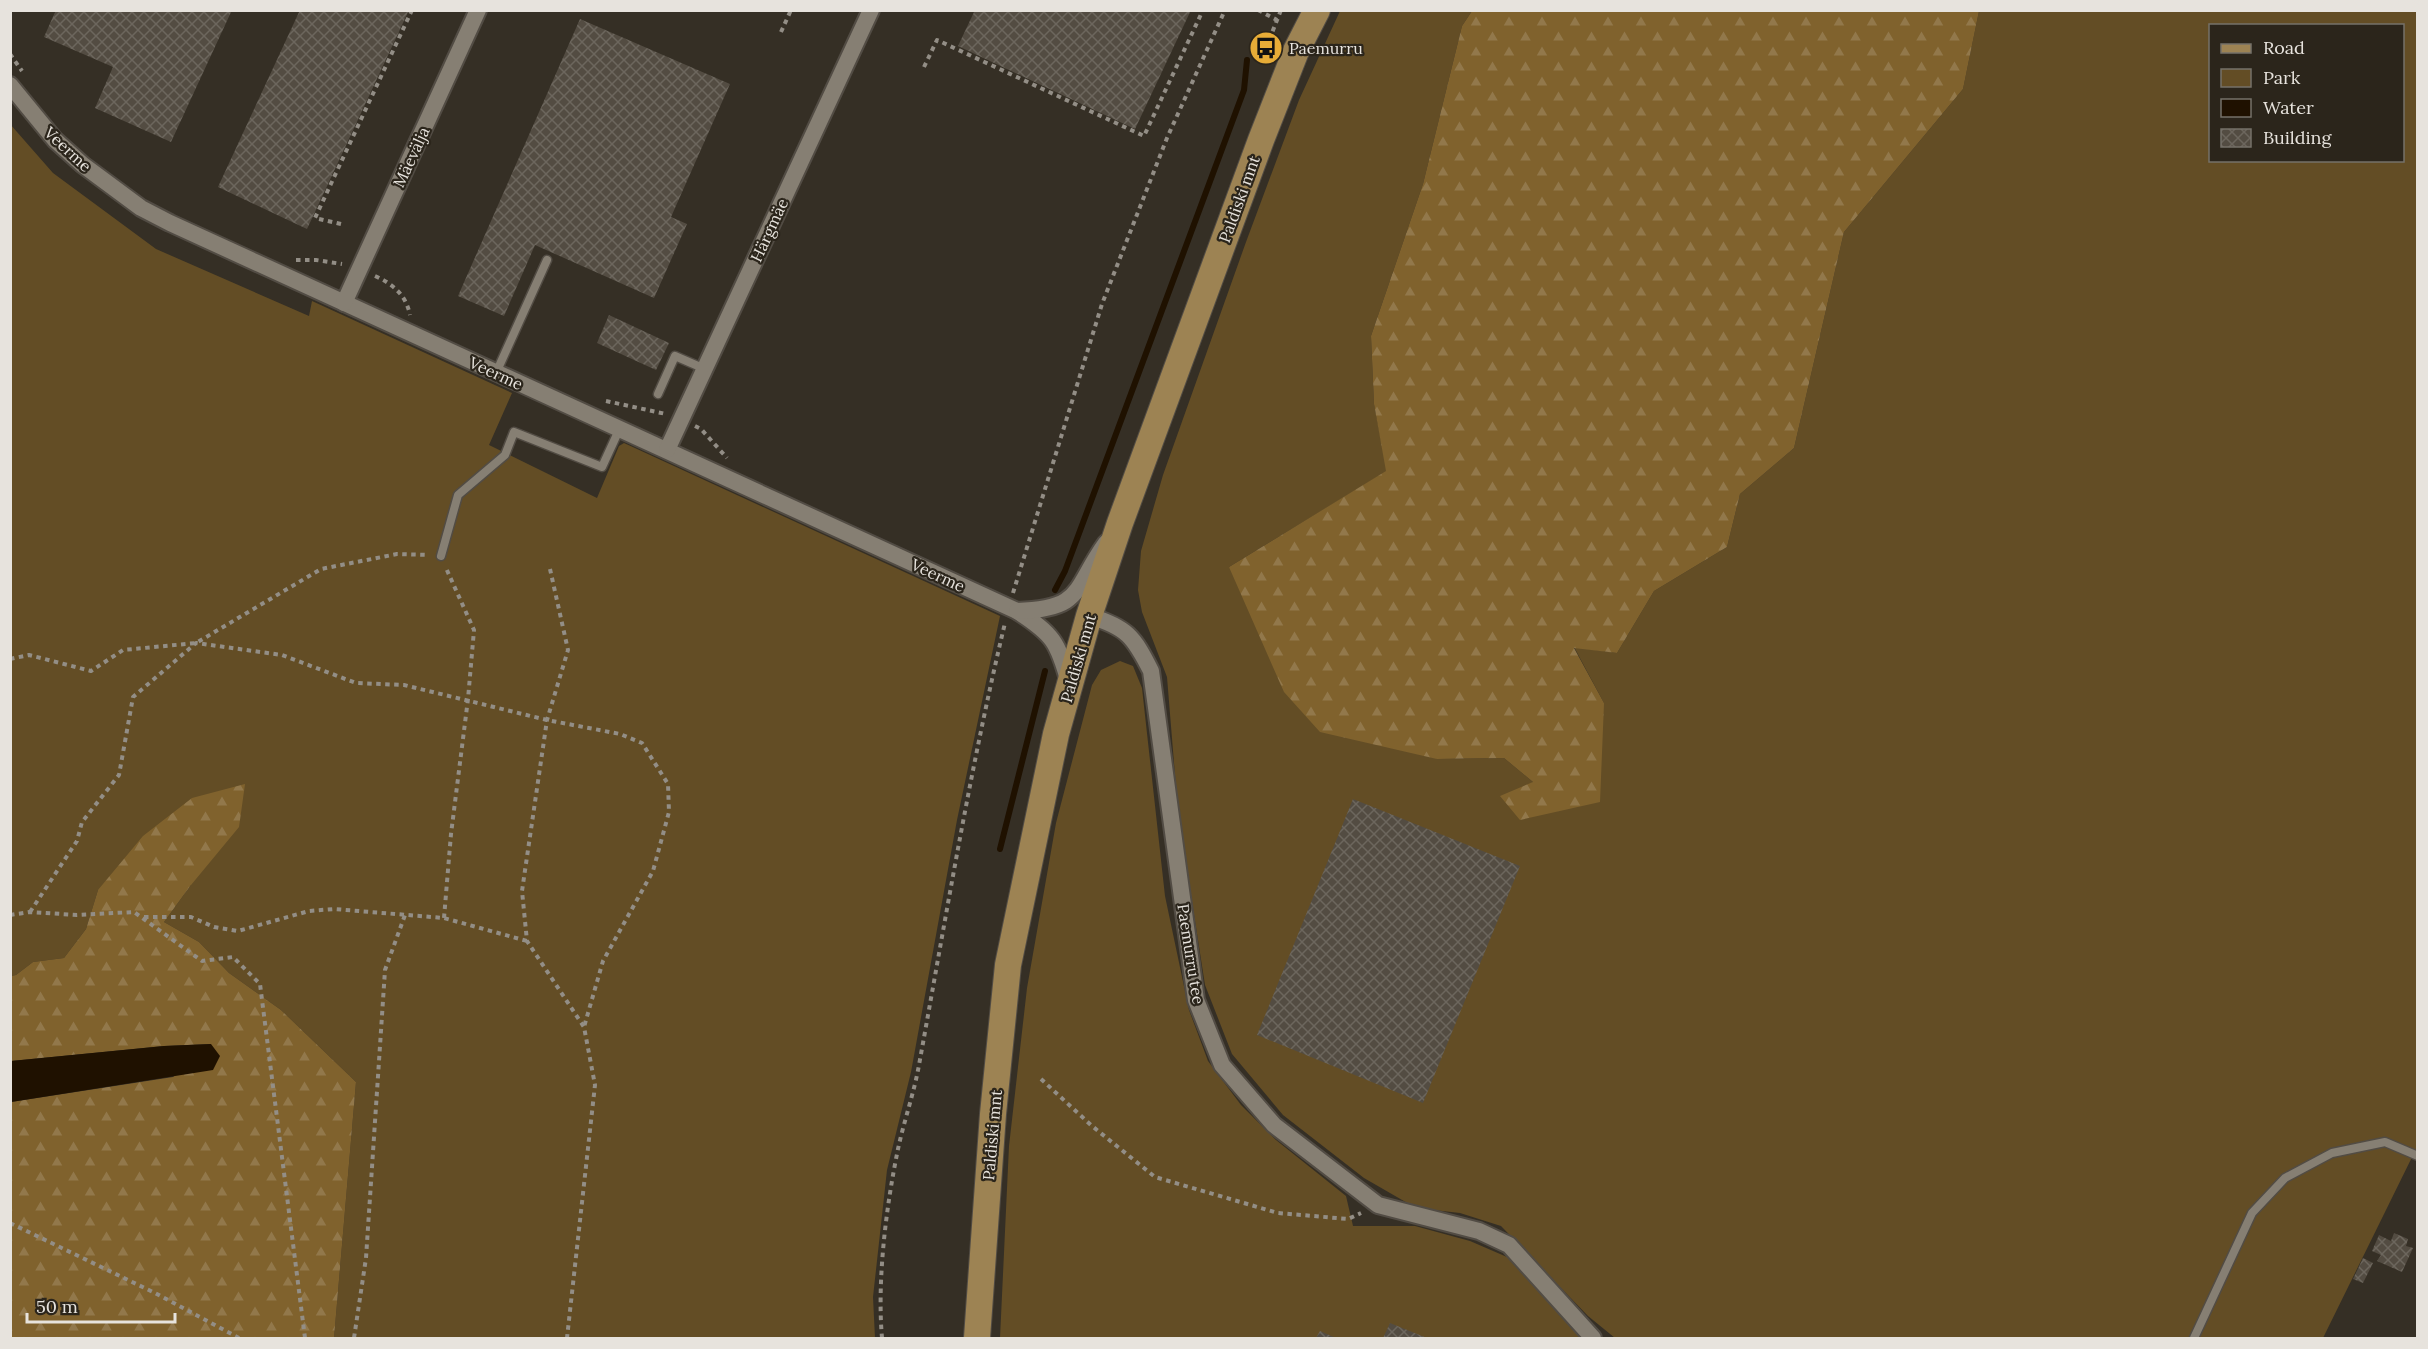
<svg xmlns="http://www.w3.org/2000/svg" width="2428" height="1349" viewBox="0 0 2428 1349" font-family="Lora,serif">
<defs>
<pattern id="forest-firs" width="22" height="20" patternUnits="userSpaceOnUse" patternTransform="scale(1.5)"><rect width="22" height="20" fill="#80622d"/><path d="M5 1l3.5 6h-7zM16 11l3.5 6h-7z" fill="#92784b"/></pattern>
<pattern id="building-cross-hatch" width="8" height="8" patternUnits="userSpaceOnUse" patternTransform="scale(1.5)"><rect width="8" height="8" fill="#534c42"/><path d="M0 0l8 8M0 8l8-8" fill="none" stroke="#6c665d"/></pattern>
</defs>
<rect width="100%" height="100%" fill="#352f25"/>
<g fill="#634d25" fill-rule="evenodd">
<path d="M1340 11H1472L1462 26 1423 184 1371 336 1374 404 1387 471 1229 567 1437 759 1504 758 1533 782 1520 820 1604 703 1574 647 1617 653 1654 591 1727 547 1740 494 1794 448 1844 232 1963 89 1979 11H2417V1147L2323 1338H1615L1588 1316 1501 1226 1460 1213 1416 1208 1364 1178 1283 1115 1232 1054 1205 985 1178 812 1167 677 1142 612 1138 590 1141 551 1163 475 1246 242 1299 100ZM2210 26H2402V160H2210Z"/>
<polygon points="10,124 53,173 156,249 309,316 312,301 512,393 489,445 597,498 619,446 624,443 1000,616 957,820 911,1072 887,1170 873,1297 875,1338 334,1338 356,1082 281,1010 229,973 199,942 164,922 191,885 98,890 86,929 64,958 33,962 16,975 11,976"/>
<polygon points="1120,661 1133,666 1142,688 1165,896 1189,1010 1208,1061 1241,1105 1276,1140 1346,1196 1353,1226 1415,1226 1470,1241 1507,1257 1581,1338 1000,1338 1009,1146 1027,988 1056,823 1092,685 1101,670"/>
</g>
<g fill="url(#forest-firs)">
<polygon points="1472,11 1979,11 1963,89 1844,232 1794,448 1740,494 1727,547 1654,591 1617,653 1574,648 1604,703 1600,802 1520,820 1500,796 1533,782 1504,758 1437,759 1320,732 1284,692 1229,567 1386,471 1374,404 1371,336 1423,184 1462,26"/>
<polygon points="245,784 239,827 191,885 164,922 199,942 229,973 281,1010 356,1082 334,1338 11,1338 11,1102 173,1077 211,1044 164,1046 11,1061 11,976 16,975 33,962 64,958 86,929 98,890 143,836 192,798"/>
</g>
<polygon fill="#1f1100" points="211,1044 220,1056 213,1070 11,1102 11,1061 164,1046"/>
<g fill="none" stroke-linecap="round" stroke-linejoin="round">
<g stroke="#1f1100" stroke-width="6">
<polyline points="1055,590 1065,571 1244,90 1247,60"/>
<polyline points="1000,849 1045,671"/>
</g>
</g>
<g fill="url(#building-cross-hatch)">
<polygon points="56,10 232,10 171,142 95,108 113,67 44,37"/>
<polygon points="300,10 409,10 307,229 218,187"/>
<polygon points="975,10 1191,10 1135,129 958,46"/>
<polygon points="580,19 730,84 671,217 687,224 654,298 535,245 504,316 458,296"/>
<polygon points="609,315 669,343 656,370 597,343"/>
<polygon points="1353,799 1520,866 1423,1103 1257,1035"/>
<polygon points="2394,1233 2408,1239 2406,1246 2413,1248 2402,1272 2377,1261 2381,1255 2372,1251 2379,1235 2391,1241"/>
<polygon points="2363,1258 2373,1263 2363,1283 2353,1279"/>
<polygon points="1390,1323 1427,1338 1383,1338"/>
<polygon points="1320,1331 1336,1338 1316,1338"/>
</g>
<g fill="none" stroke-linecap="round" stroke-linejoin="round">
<defs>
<g id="service">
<polyline points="496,373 547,260"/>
<polyline points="658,394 675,356 705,369"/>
<polyline points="441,556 458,495 505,455 514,432 602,467 619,430"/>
<polyline points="2194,1338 2252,1213 2285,1178 2332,1153 2385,1142 2418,1156"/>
</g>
<g id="minor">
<path d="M10 85 55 140 83 165 141 208 170 223 1017 611C1053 634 1058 642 1069 683"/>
<polyline points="344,303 478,10"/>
<polyline points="667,450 871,10"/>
<path d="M1017 611C1084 609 1073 589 1106 543"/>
<path d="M1089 616C1127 627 1134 637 1151 671L1196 1000 1222 1065 1274 1125 1378 1205 1479 1231 1509 1245 1593 1338"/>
</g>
<polyline id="primary" points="977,1338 993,1114 1008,965 1056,734 1089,616 1120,523 1261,140 1296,51 1317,10"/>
</defs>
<use href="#service" stroke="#524c44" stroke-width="11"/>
<use href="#minor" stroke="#524c44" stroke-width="20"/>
<use href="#primary" stroke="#524c44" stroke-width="28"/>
<g stroke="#938e86" stroke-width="4" stroke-dasharray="4.5 4.5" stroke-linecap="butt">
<polyline points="1258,10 1277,20"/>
<polyline points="781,32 791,10"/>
<polyline points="1266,48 1281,10"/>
<polyline points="10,54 22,71"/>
<polyline points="924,67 937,40 1144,136 1203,10"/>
<polyline points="341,224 315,218 412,10"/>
<polyline points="296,260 316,260 342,264"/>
<path d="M375 276C393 284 406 295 410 315"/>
<polyline points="606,401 666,414"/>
<polyline points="695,426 701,429 727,458"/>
<polyline points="550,569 568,650 547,720 522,891 527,941 584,1027 595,1085 567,1338"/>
<polyline points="1013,593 1102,304 1167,138 1225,10"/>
<polyline points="10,659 29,655 91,671 123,650 196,643 321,569 397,554 429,555"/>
<polyline points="30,912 77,841 82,822 119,775 133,697 196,643 282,655 356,683 404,685 547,720 620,734 642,743 668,784 669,812 653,871 603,961 584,1027"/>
<polyline points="10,915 30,912 77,915 134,912 202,961 233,957 260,984 305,1338"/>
<polyline points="144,917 191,917 214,927 238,931 309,911 334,909 444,918 527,941"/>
<polyline points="444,918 451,834 468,699 474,630 446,568"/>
<polyline points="1041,1079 1092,1126 1155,1177 1278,1213 1348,1219 1361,1213"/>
<polyline points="10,1223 155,1293 239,1338"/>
<polyline points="354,1338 366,1258 385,970 405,915"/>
<path d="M882 1338C877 1280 886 1207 898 1149 904 1121 914 1093 919 1065 946 917 970 769 1005 623"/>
</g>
<use href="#service" stroke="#867f73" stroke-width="8"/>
<use href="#minor" stroke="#867f73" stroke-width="16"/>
<use href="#primary" stroke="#9d8353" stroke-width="26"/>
</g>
<defs>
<symbol id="bus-disc" viewBox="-11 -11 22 22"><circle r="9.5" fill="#e7ac37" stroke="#2b251b"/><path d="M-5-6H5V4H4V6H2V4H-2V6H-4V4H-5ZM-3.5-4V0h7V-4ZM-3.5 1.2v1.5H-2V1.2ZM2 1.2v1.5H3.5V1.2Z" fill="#111"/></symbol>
</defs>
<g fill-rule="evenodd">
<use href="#bus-disc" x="1247" y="29" width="38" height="38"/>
</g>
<g text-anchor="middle" stroke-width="4.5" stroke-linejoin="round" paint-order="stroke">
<g font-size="16" fill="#e7e3dd" stroke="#2b251b" text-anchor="start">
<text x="1289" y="54">Paemurru</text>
</g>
<g font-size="16" fill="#e7e3dd" stroke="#2b251b">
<text transform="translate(68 149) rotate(43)" y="6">Veerme</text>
<text transform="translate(411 157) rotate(-65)" y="6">Mäevälja</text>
<text transform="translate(1239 199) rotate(-70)" y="6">Paldiski mnt</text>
<text transform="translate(769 230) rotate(-65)" y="6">Härgmäe</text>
<text transform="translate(496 373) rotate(25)" y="6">Veerme</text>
<text transform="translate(938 575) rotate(25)" y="6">Veerme</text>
<text transform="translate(1078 658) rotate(-74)" y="6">Paldiski mnt</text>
<text transform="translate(1191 954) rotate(81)" y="6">Paemurru tee</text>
<text transform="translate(992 1135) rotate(-85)" y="6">Paldiski mnt</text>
</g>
</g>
<rect width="2428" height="1349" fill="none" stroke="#e7e3dd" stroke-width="24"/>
<rect x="2209" y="24" width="195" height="138" fill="#2b251b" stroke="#767169" stroke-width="1.5"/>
<rect x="2221" y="44" width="30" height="9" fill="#9d8353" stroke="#767169" stroke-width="1.5"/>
<text x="2263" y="54" font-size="18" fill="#e7e3dd">Road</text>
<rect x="2221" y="69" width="30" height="18" fill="#634d25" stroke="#767169" stroke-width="1.5"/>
<text x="2263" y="84" font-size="18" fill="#e7e3dd">Park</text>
<rect x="2221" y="99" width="30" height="18" fill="#1f1100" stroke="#767169" stroke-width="1.5"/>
<text x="2263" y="114" font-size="18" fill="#e7e3dd">Water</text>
<rect x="2221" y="129" width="30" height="18" fill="url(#building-cross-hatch)" stroke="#767169" stroke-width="1.5"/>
<text x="2263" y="144" font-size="18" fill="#e7e3dd">Building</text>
<path d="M27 1313v9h148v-9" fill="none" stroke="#e7e3dd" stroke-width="3"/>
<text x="36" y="1313" font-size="18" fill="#e7e3dd" stroke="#2b251b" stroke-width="4.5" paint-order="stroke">50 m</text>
</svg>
